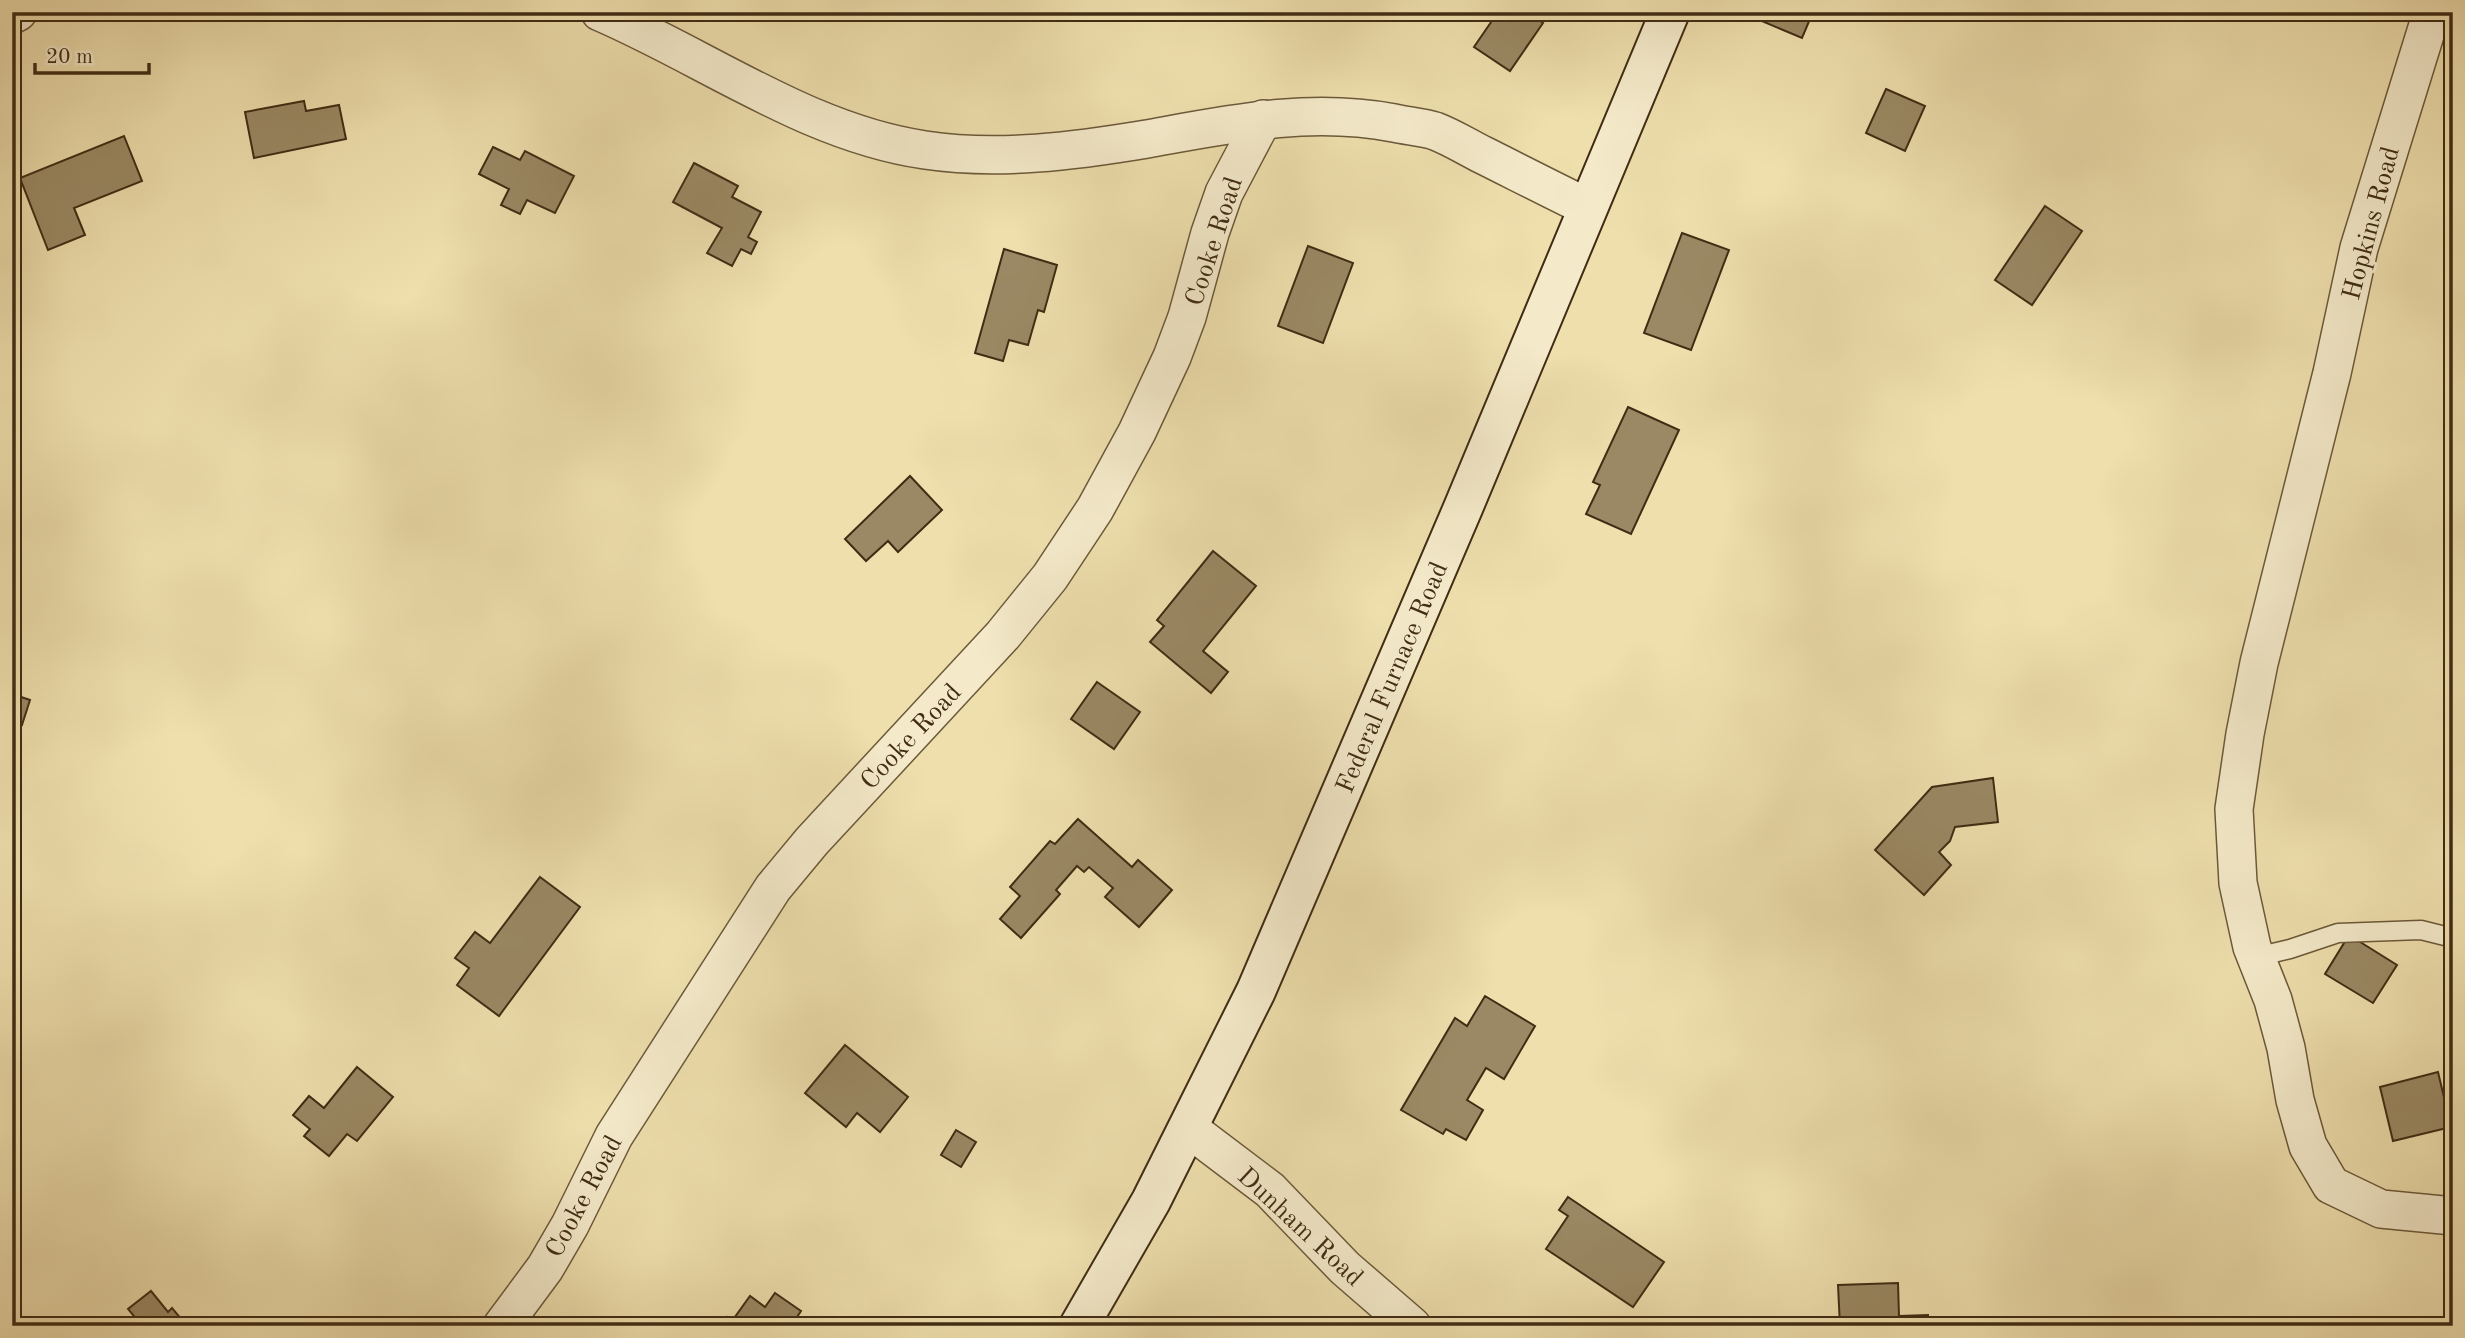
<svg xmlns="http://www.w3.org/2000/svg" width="2465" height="1338" viewBox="0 0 2465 1338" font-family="'Old Standard TT',serif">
<rect width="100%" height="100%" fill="#eedfad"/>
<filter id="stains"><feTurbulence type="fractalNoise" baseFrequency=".00286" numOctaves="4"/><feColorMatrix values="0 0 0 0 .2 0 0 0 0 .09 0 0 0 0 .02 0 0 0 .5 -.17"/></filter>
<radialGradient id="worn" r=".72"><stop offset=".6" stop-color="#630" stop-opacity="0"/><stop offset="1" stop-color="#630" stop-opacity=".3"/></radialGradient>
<g fill="#9a8964" stroke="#402c14" stroke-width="2">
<polygon points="1498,12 1527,12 1543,23 1510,71 1474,47"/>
<polygon points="1760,12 1813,12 1802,38 1757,19"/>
<polygon points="1886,89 1925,106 1905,151 1866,133"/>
<polygon points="304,101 306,111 339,105 346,139 254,158 245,112"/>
<polygon points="124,136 142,181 74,208 85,235 48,250 20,178"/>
<polygon points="493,147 520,160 525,151 574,176 555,213 527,200 520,214 501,205 509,189 479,174"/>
<polygon points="694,163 738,186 732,197 761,212 748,237 757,242 751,254 741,249 732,266 707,253 722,228 673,202"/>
<polygon points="2045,206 2082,231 2032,305 1995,280"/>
<polygon points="1682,233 1729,250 1691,350 1644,333"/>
<polygon points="1308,246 1353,263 1323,343 1278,326"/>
<polygon points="1004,249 1057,265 1044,312 1038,310 1028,345 1009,340 1003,361 975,353"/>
<polygon points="1628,407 1679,430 1631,534 1586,514 1600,485 1593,482"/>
<polygon points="910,476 942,510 898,552 888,541 866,561 845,539"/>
<polygon points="1213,551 1256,586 1203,651 1228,672 1211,693 1150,642 1164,626 1157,620"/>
<polygon points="1097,682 1140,712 1114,749 1071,719"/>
<polygon points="12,694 30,700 22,725 12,722"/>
<polygon points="1993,778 1998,822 1955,827 1950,841 1939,852 1951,865 1924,895 1875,850 1932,787"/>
<polygon points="1078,819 1132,867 1138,860 1172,890 1139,927 1105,897 1113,888 1089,867 1084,872 1077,866 1056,890 1060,894 1021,938 1000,919 1020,896 1010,887 1050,841 1055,844"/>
<polygon points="540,877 580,907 499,1016 457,985 469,968 455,958 475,932 490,943"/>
<polygon points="2349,935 2397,965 2373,1003 2325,974"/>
<polygon points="1485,996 1535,1026 1504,1079 1486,1068 1467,1100 1483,1110 1466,1140 1446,1129 1443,1134 1401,1110 1455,1018 1467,1026"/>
<polygon points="845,1045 908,1097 880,1132 857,1113 846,1127 805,1093"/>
<polygon points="357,1067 393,1097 357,1141 347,1134 329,1156 304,1136 310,1129 293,1115 309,1096 324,1108"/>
<polygon points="2438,1072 2451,1127 2393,1141 2380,1087"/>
<polygon points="956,1130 976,1142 961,1167 941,1155"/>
<polygon points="1568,1197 1664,1262 1633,1307 1546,1249 1568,1216 1559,1210"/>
<polygon points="1898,1283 1899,1316 1928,1315 1928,1326 1840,1326 1838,1285"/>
<polygon points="151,1291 168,1312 172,1308 187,1326 142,1326 128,1309"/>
<polygon points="775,1293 801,1311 791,1326 721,1326 727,1317 732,1321 750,1296 765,1307"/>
<polygon points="226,1319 232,1326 217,1326"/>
</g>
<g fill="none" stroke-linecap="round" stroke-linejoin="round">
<defs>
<polyline id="service" points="2256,957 2290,949 2338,933 2421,930 2453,938"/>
<g id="minor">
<path d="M600 12C707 58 808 133 925 150 998 161 1075 151 1147 139 1230 124 1309 107 1394 123 1407 126 1422 127 1435 131 1451 137 1467 147 1483 155 1517 172 1552 190 1587 207"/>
<polyline points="2432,12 2359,248 2332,373 2259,663 2245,734 2234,809 2238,883 2252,947 2273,1000 2286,1048 2295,1100 2308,1146 2331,1185 2381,1209 2453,1216"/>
<polyline points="12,15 18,12"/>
<polyline points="1188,1128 1270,1190 1345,1268 1412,1326"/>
<polyline points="502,1326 545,1268 570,1225 614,1136 773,888 812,841 1003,635 1050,577 1095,509 1137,432 1172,357 1187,317 1210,233 1224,193 1263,119"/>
</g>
<polyline id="secondary" points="1079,1326 1151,1201 1256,991 1463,508 1670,12"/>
</defs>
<use href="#service" stroke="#6c593a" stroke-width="21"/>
<use href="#minor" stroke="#6c593a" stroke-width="40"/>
<use href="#secondary" stroke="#402c14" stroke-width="42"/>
<use href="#service" stroke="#f4eaca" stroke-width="18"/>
<use href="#minor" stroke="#f4eaca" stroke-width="37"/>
<use href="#secondary" stroke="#f4eaca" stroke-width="38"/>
</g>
<g text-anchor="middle" stroke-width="6" stroke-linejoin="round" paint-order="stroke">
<g font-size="26" fill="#402c14" stroke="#f4eaca">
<text transform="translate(2370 223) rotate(-75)" y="9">Hopkins Road</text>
<text transform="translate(1213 241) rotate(-72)" y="9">Cooke Road</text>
<text transform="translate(1391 677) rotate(-67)" y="9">Federal Furnace Road</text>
<text transform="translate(910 736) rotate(-47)" y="9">Cooke Road</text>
<text transform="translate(583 1196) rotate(-62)" y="9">Cooke Road</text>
<text transform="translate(1301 1226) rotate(43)" y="9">Dunham Road</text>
</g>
</g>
<rect width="2465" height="1338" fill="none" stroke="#eedfad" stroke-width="42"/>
<rect x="14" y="14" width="2437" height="1310" fill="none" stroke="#402c14" stroke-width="3.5"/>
<rect x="21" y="21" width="2423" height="1296" fill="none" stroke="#402c14" stroke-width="2"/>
<path d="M35 63v10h114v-10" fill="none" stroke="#402c14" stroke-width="3.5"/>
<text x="46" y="63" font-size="21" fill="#402c14" stroke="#f4eaca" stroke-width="5" paint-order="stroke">20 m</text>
<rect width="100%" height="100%" filter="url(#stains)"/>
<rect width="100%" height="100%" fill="url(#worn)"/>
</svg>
